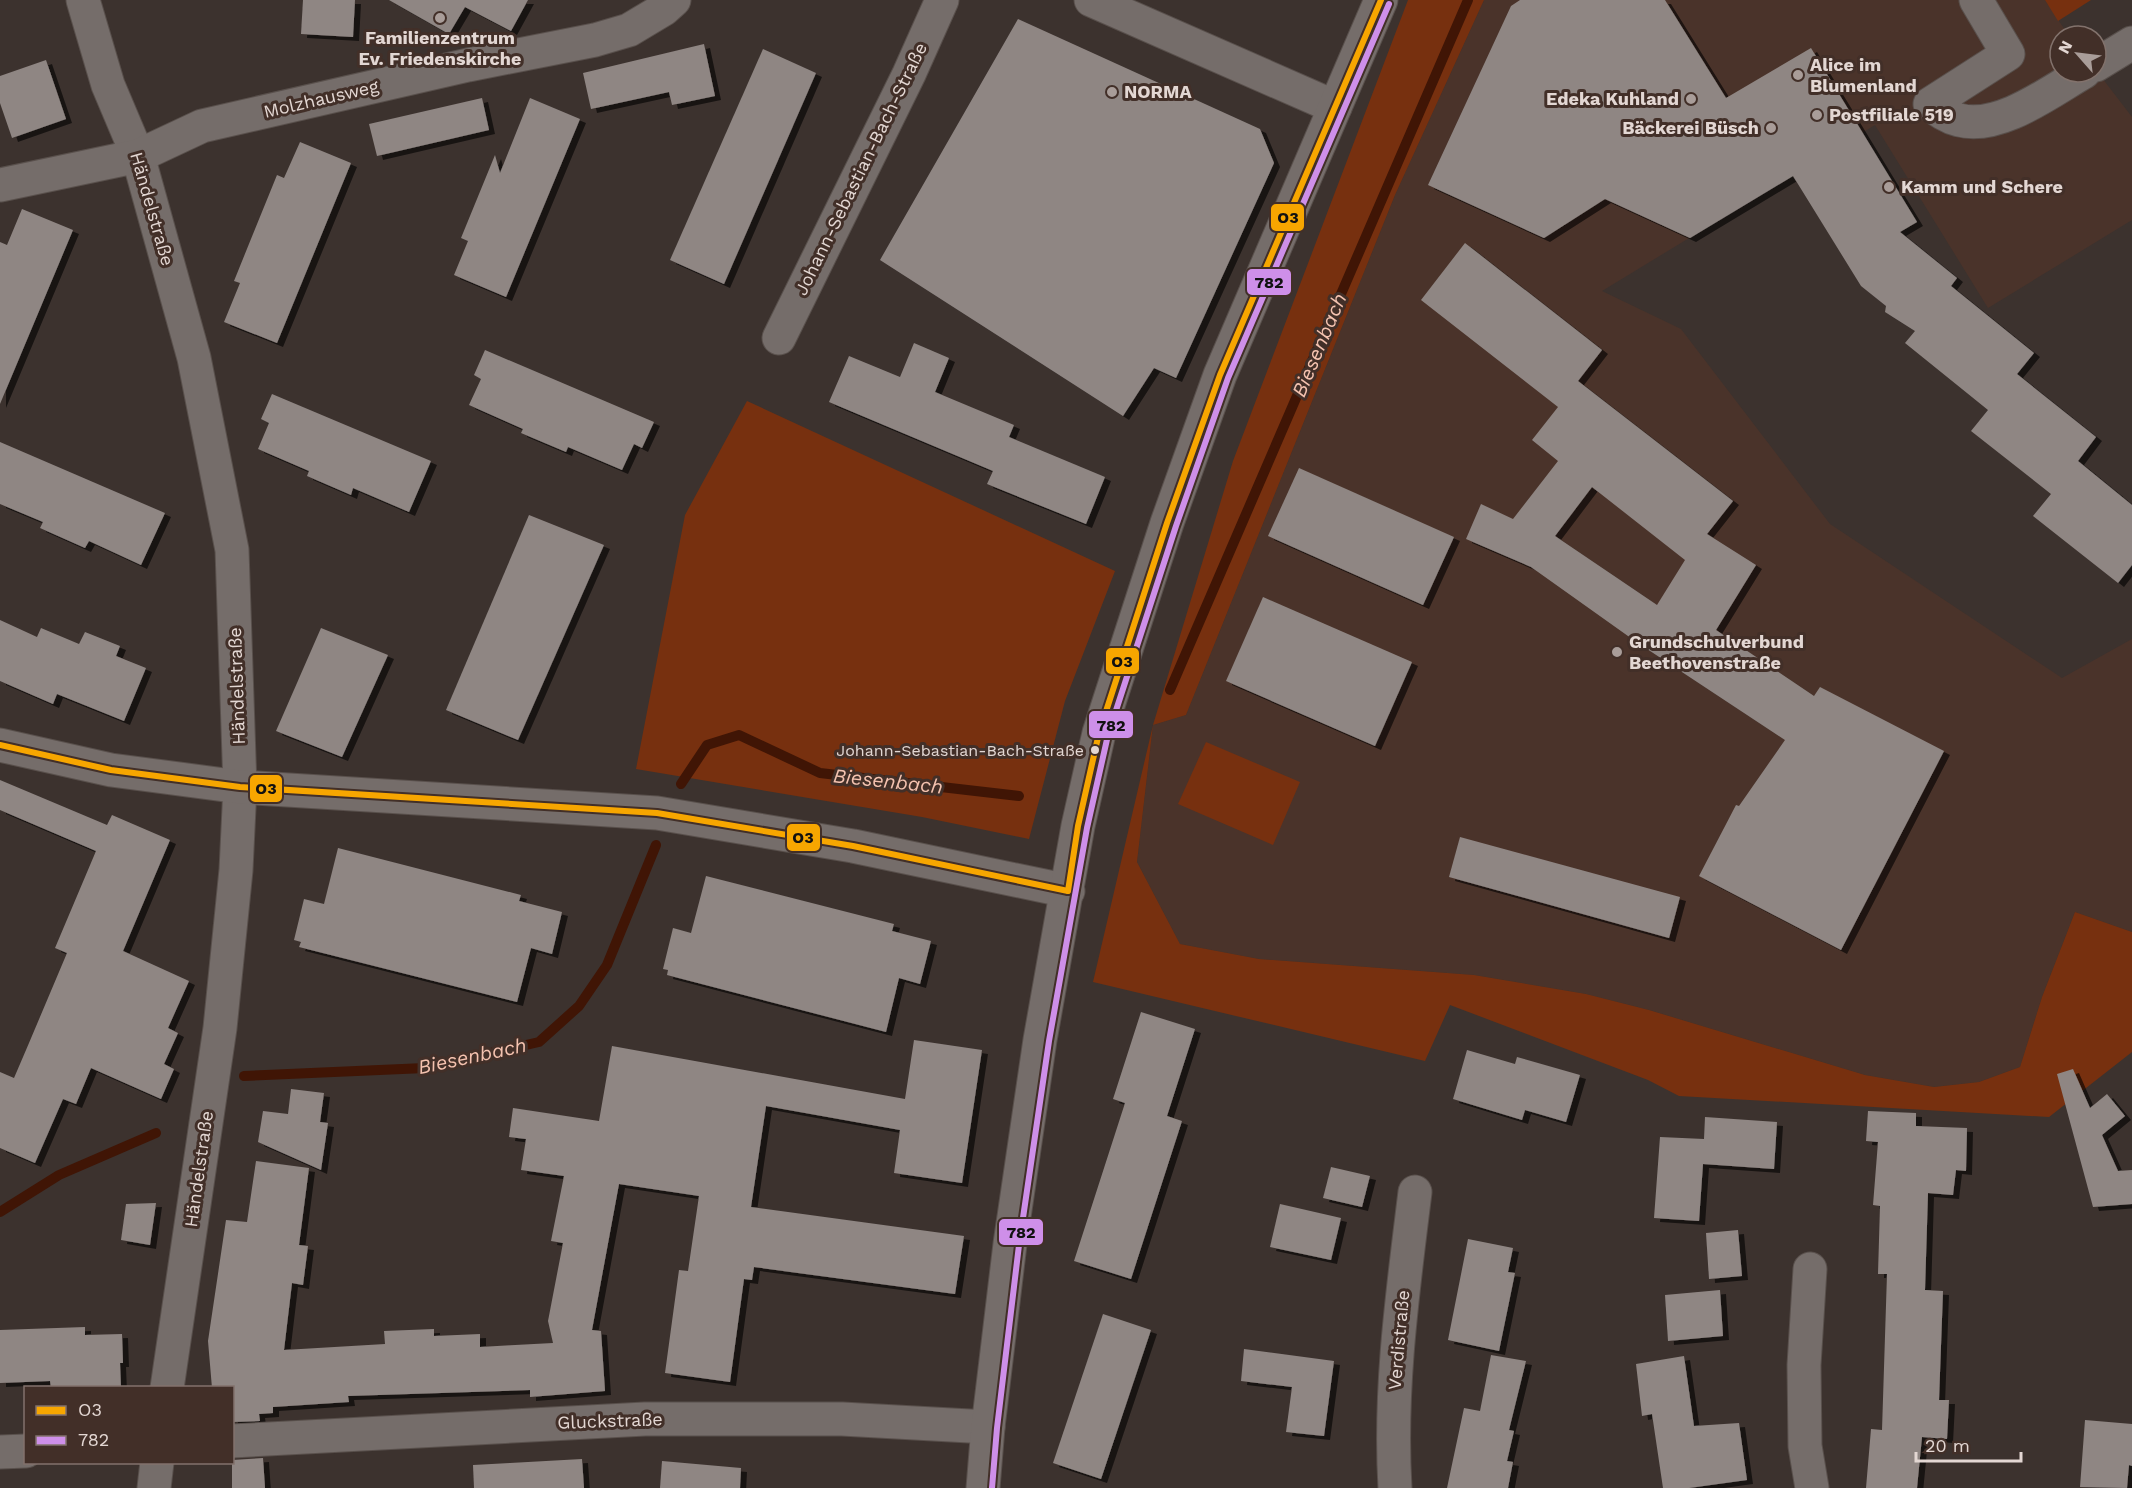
<svg xmlns="http://www.w3.org/2000/svg" width="2132" height="1488" viewBox="0 0 2132 1488" font-family="'Work Sans',sans-serif">
<defs>
<filter id="shadow"><feDropShadow dx="6" dy="4" stdDeviation="0" flood-color="#0009"/></filter>
</defs>
<rect width="100%" height="100%" fill="#3c322e"/>
<polygon fill="#4a332a" points="1484,0 2045,0 2069,36 2060,36 2060,72 2096,70 2132,117 2132,220 1988,308 1875,125 1602,291 1681,329 1830,524 2062,678 2132,639 2132,932 2075,912 2042,997 2020,1067 1979,1082 1934,1087 1865,1075 1649,1010 1586,994 1474,975 1259,959 1180,944 1137,862 1153,725 1186,715 1395,195"/>
<g fill="#77300f">
<polygon points="1408,0 1484,0 1395,195 1186,715 1153,725 1137,862 1180,944 1259,959 1474,975 1586,994 1649,1010 1865,1075 1934,1087 1979,1082 2020,1067 2042,997 2075,912 2132,932 2132,1052 2049,1117 1679,1096 1648,1080 1450,1005 1425,1061 1093,982 1153,725 1233,461"/>
<polygon points="2045,0 2091,0 2058,21"/>
<polygon points="747,401 1115,571 1065,701 1029,839 922,817 636,769 685,515"/>
<polygon points="1206,742 1300,782 1273,845 1178,804"/>
</g>
<g fill="none" stroke-linecap="round" stroke-linejoin="round">
<g stroke="#401505" stroke-width="10">
<polyline points="1170,690 1468,0"/>
<polyline points="681,784 707,745 739,735 820,773 1019,796"/>
<polyline points="244,1076 425,1068 539,1042 579,1006 607,965 656,845"/>
<polyline points="0,1212 59,1175 156,1133"/>
</g>
</g>
<g fill="#8f8683" fill-rule="evenodd" filter="url(#shadow)">
<polygon points="303,0 355,0 353,37 301,34"/>
<polygon points="389,0 528,0 511,31 465,7 449,34"/>
<polygon points="1520,0 1665,0 1726,98 1811,48 1917,222 1900,232 1957,278 1951,286 2034,353 2017,374 2096,437 2078,461 2132,505 2132,565 2118,583 2033,516 2051,494 1971,431 1988,410 1905,343 1915,331 1885,312 1886,306 1861,286 1793,176 1690,238 1605,199 1544,238 1428,185 1511,6"/>
<polygon points="1018,19 1260,129 1274,163 1176,378 1154,368 1123,416 880,260"/>
<polygon points="704,44 715,96 672,105 669,92 591,109 583,73"/>
<polygon points="763,49 816,73 724,284 670,260"/>
<polygon points="46,60 66,119 12,138 0,103 0,76"/>
<polygon points="482,98 489,130 377,156 369,124"/>
<polygon points="530,98 580,119 506,297 454,275 468,241 461,238 495,155 500,173"/>
<polygon points="300,142 351,163 277,343 224,322 240,283 234,281 253,234 277,175 284,178"/>
<polygon points="22,209 73,230 0,404 0,242 7,245"/>
<path d="M1465 243 1602 350 1578 381 1733 501 1707 534 1756 565 1716 630 1814 696 1820 687 1944 751 1841 950 1699 876 1736 805 1739 806 1785 740 1635 641 1531 567 1466 539 1481 504 1513 519 1558 461 1532 440 1558 407 1421 300ZM1592 487 1685 560 1657 605 1555 536Z"/>
<polygon points="914,343 949,358 935,392 1014,425 1009,437 1105,477 1086,524 987,484 993,471 829,402 849,356 900,377"/>
<polygon points="485,350 654,422 642,448 634,444 622,470 568,447 566,452 521,433 523,429 469,405 481,379 474,375"/>
<polygon points="272,394 431,461 409,512 353,488 351,495 307,476 309,471 258,449 269,423 261,419"/>
<polygon points="0,442 165,513 141,565 89,541 85,548 40,528 43,522 0,504"/>
<polygon points="1299,468 1454,537 1423,605 1268,536"/>
<polygon points="529,515 604,545 518,740 446,710"/>
<polygon points="1263,597 1412,662 1375,746 1226,681"/>
<polygon points="0,620 37,637 41,628 79,644 85,632 120,646 116,656 146,668 124,721 57,694 53,704 0,681"/>
<polygon points="321,628 388,655 342,757 276,731"/>
<polygon points="0,780 107,825 112,815 170,840 123,951 189,981 168,1028 178,1033 164,1064 174,1069 161,1099 91,1068 76,1104 63,1099 35,1163 0,1148 0,1072 14,1078 29,1043 67,953 55,948 96,851 0,810"/>
<polygon points="1460,837 1680,897 1669,938 1449,877"/>
<polygon points="338,848 521,895 519,901 562,912 552,954 531,948 517,1002 299,947 301,942 294,940 304,899 324,904"/>
<polygon points="706,876 894,924 892,931 931,941 920,984 899,978 886,1032 667,975 668,970 663,969 673,928 691,933"/>
<polygon points="1141,1012 1195,1029 1167,1116 1182,1121 1131,1279 1074,1261 1125,1103 1113,1099"/>
<polygon points="914,1040 982,1050 962,1183 894,1173 900,1130 766,1106 751,1207 964,1236 955,1294 754,1267 752,1280 744,1279 730,1382 665,1373 679,1270 688,1271 699,1196 619,1184 592,1330 601,1331 605,1391 530,1397 530,1390 348,1396 349,1402 273,1407 273,1413 259,1414 260,1421 232,1422 232,1388 212,1388 208,1341 226,1220 247,1222 256,1161 309,1168 299,1245 308,1246 303,1285 292,1283 284,1350 385,1344 384,1331 434,1329 434,1336 480,1334 480,1347 553,1343 548,1321 563,1243 551,1241 564,1176 521,1170 526,1139 509,1137 513,1108 599,1121 612,1046 905,1099"/>
<polygon points="1467,1050 1515,1064 1517,1057 1580,1075 1566,1122 1525,1110 1522,1120 1453,1099"/>
<polygon points="2073,1069 2090,1108 2107,1094 2125,1116 2102,1135 2118,1171 2132,1170 2132,1204 2093,1207 2057,1074"/>
<polygon points="291,1089 324,1093 320,1122 328,1123 321,1170 258,1142 263,1111 288,1114"/>
<polygon points="1868,1111 1916,1113 1916,1126 1967,1128 1966,1171 1956,1170 1953,1195 1928,1193 1925,1290 1943,1291 1939,1400 1949,1400 1947,1439 1922,1437 1917,1488 1866,1488 1871,1429 1882,1430 1887,1274 1878,1274 1880,1206 1873,1205 1878,1142 1866,1141"/>
<polygon points="1705,1117 1777,1122 1774,1169 1703,1164 1699,1221 1654,1218 1660,1137 1704,1139"/>
<polygon points="1331,1167 1370,1176 1362,1207 1323,1198"/>
<polygon points="156,1203 150,1245 121,1240 126,1204"/>
<polygon points="1280,1204 1341,1218 1331,1260 1270,1247"/>
<polygon points="1738,1230 1742,1276 1709,1279 1706,1233"/>
<polygon points="1468,1239 1513,1248 1508,1272 1515,1273 1499,1351 1448,1340"/>
<polygon points="1720,1290 1723,1336 1668,1341 1665,1295"/>
<polygon points="1103,1314 1151,1330 1101,1479 1053,1463"/>
<polygon points="85,1327 85,1335 122,1334 123,1363 120,1363 121,1388 51,1388 50,1381 0,1383 0,1330"/>
<polygon points="1244,1349 1334,1361 1324,1436 1286,1432 1292,1387 1241,1381"/>
<polygon points="1491,1355 1526,1361 1509,1430 1514,1431 1507,1461 1513,1462 1508,1488 1447,1488 1464,1408 1480,1411"/>
<polygon points="1684,1356 1694,1426 1739,1423 1747,1480 1689,1488 1663,1488 1652,1414 1642,1416 1636,1364"/>
<polygon points="2085,1420 2132,1424 2132,1466 2129,1465 2127,1488 2080,1487"/>
<polygon points="263,1458 265,1488 232,1488 232,1460"/>
<polygon points="582,1459 584,1488 474,1488 473,1465"/>
<polygon points="662,1461 741,1468 740,1488 660,1488"/>
</g>
<g fill="none" stroke-linecap="round" stroke-linejoin="round">
<defs>
<g id="minor">
<polyline points="83,0 108,85 138,156 194,358 232,550 240,787 236,870 220,1028 167,1388"/>
<polyline points="1091,0 1335,107"/>
<path d="M1976 0 2008 54 1930 104C1939 111 1947 117 1959 120 1999 131 2051 91 2084 72"/>
<polyline points="2096,65 2132,43"/>
<polyline points="0,185 138,156 202,126 468,65 595,40 629,30 664,9 674,0"/>
<polyline points="779,338 909,74 942,0"/>
<polyline points="0,745 111,770 240,787 657,813 853,846 1068,891"/>
<polyline points="1810,1269 1804,1365 1805,1446 1812,1488"/>
<polyline points="232,1441 645,1419 842,1419 988,1427"/>
<polyline points="0,1452 26,1451"/>
<polyline points="154,1488 157,1462"/>
<polyline points="983,1488 988,1427 1010,1244 1040,1040 1078,826 1099,733 1167,523 1220,375 1381,0"/>
<path d="M1395 1488C1389 1388 1403 1290 1415 1192"/>
</g>
</defs>
<use href="#minor" stroke="#59504c" stroke-width="35"/>
<use href="#minor" stroke="#756d6a" stroke-width="33"/>
<defs>
<g id="bus-1">
<polyline points="0,745 111,770 240,787 657,813 853,846 1068,891"/>
<polyline points="1068,891 1078,826 1099,733 1167,523 1220,375 1381,0"/>
</g>
<polyline id="bus-2" points="992,1488 997,1428 1019,1245 1049,1041 1087,828 1108,735 1176,526 1228,378 1389,4"/>
</defs>
<use href="#bus-1" stroke="#422f28" stroke-width="10"/>
<use href="#bus-2" stroke="#422f28" stroke-width="10"/>
<use href="#bus-1" stroke="#f7a600" stroke-width="6"/>
<use href="#bus-2" stroke="#ce8fe9" stroke-width="6"/>
</g>
<g fill="#a99d99" stroke="#422f28" stroke-width="2">
<circle cx="440" cy="18" r="6"/>
<circle cx="1798" cy="75" r="6"/>
<circle cx="1112" cy="92" r="6"/>
<circle cx="1691" cy="99" r="6"/>
<circle cx="1817" cy="115" r="6"/>
<circle cx="1771" cy="128" r="6"/>
<circle cx="1889" cy="187" r="6"/>
<circle cx="1617" cy="652" r="6"/>
</g>
<circle fill="#e3d7d3" stroke="#422f28" stroke-width="2" cx="1095" cy="750" r="5"/>
<g text-anchor="middle" stroke-width="6" stroke-linejoin="round" paint-order="stroke">
<g font-size="16" fill="#e3d7d3" stroke="#422f28" text-anchor="end">
<text x="1084" y="756">Johann-Sebastian-Bach-Straße</text>
</g>
<g font-size="18" font-weight="bold" fill="#e3d7d3" stroke="#422f28" text-anchor="start">
<text x="440" y="44" text-anchor="middle">Familienzentrum<tspan x="440" dy="21">Ev. Friedenskirche</tspan></text>
<text x="1810" y="71">Alice im<tspan x="1810" dy="21">Blumenland</tspan></text>
<text x="1124" y="98">NORMA</text>
<text x="1679" y="105" text-anchor="end">Edeka Kuhland</text>
<text x="1829" y="121">Postfiliale 519</text>
<text x="1759" y="134" text-anchor="end">Bäckerei Büsch</text>
<text x="1901" y="193">Kamm und Schere</text>
<text x="1629" y="648">Grundschulverbund<tspan x="1629" dy="21">Beethovenstraße</tspan></text>
</g>
<g font-size="18" fill="#e3d7d3" stroke="#422f28">
<text transform="translate(321 99) rotate(-13)" y="6">Molzhausweg</text>
<text transform="translate(861 169) rotate(-64)" y="6">Johann-Sebastian-Bach-Straße</text>
<text transform="translate(152 209) rotate(74)" y="6">Händelstraße</text>
<text transform="translate(237 686) rotate(-92)" y="6">Händelstraße</text>
<text transform="translate(199 1169) rotate(-82)" y="6">Händelstraße</text>
<text transform="translate(1399 1340) rotate(-85)" y="6">Verdistraße</text>
<text transform="translate(610 1421) rotate(-2)" y="6">Gluckstraße</text>
</g>
<g font-size="20" font-style="italic" fill="#f4c2af" stroke="#422f28">
<text transform="translate(1319 345) rotate(-67)" y="7">Biesenbach</text>
<text transform="translate(888 781) rotate(6)" y="7">Biesenbach</text>
<text transform="translate(472 1056) rotate(-12)" y="7">Biesenbach</text>
</g>
</g>
<g stroke="#422f28" stroke-width="2">
<rect x="1270" y="203" width="35" height="29" rx="6" fill="#f7a600"/>
<rect x="1246" y="268" width="46" height="28" rx="6" fill="#ce8fe9"/>
<rect x="1105" y="647" width="35" height="28" rx="6" fill="#f7a600"/>
<rect x="1088" y="710" width="46" height="29" rx="6" fill="#ce8fe9"/>
<rect x="249" y="774" width="34" height="29" rx="6" fill="#f7a600"/>
<rect x="786" y="823" width="35" height="29" rx="6" fill="#f7a600"/>
<rect x="998" y="1218" width="46" height="28" rx="6" fill="#ce8fe9"/>
</g>
<g font-size="16" text-anchor="middle" font-weight="bold" fill="#111">
<text x="1288" y="223">O3</text>
<text x="1269" y="288">782</text>
<text x="1122" y="667">O3</text>
<text x="1111" y="731">782</text>
<text x="266" y="794">O3</text>
<text x="803" y="843">O3</text>
<text x="1021" y="1238">782</text>
</g>
<rect x="24" y="1386" width="210" height="78" fill="#422f28" stroke="#82726c" stroke-width="1.5"/>
<rect x="36" y="1406" width="30" height="9" fill="#f7a600" stroke="#82726c" stroke-width="1.5"/>
<text x="78" y="1416" font-size="18" fill="#e3d7d3">O3</text>
<rect x="36" y="1436" width="30" height="9" fill="#ce8fe9" stroke="#82726c" stroke-width="1.5"/>
<text x="78" y="1446" font-size="18" fill="#e3d7d3">782</text>
<g transform="translate(2078 54) rotate(298)"><circle r="28" fill="#422f28" stroke="#82726c" stroke-width="1.5"/>
<path d="M0-4.5L10 22L0 15L-10 22Z" fill="#a99d99"/>
<text y="-9" font-size="16" font-weight="bold" text-anchor="middle" fill="#e3d7d3">N</text>
</g>
<path d="M1916 1452v9h105v-9" fill="none" stroke="#e3d7d3" stroke-width="3"/>
<text x="1925" y="1452" font-size="18" fill="#e3d7d3" stroke="#422f28" stroke-width="4.5" paint-order="stroke">20 m</text>
</svg>
